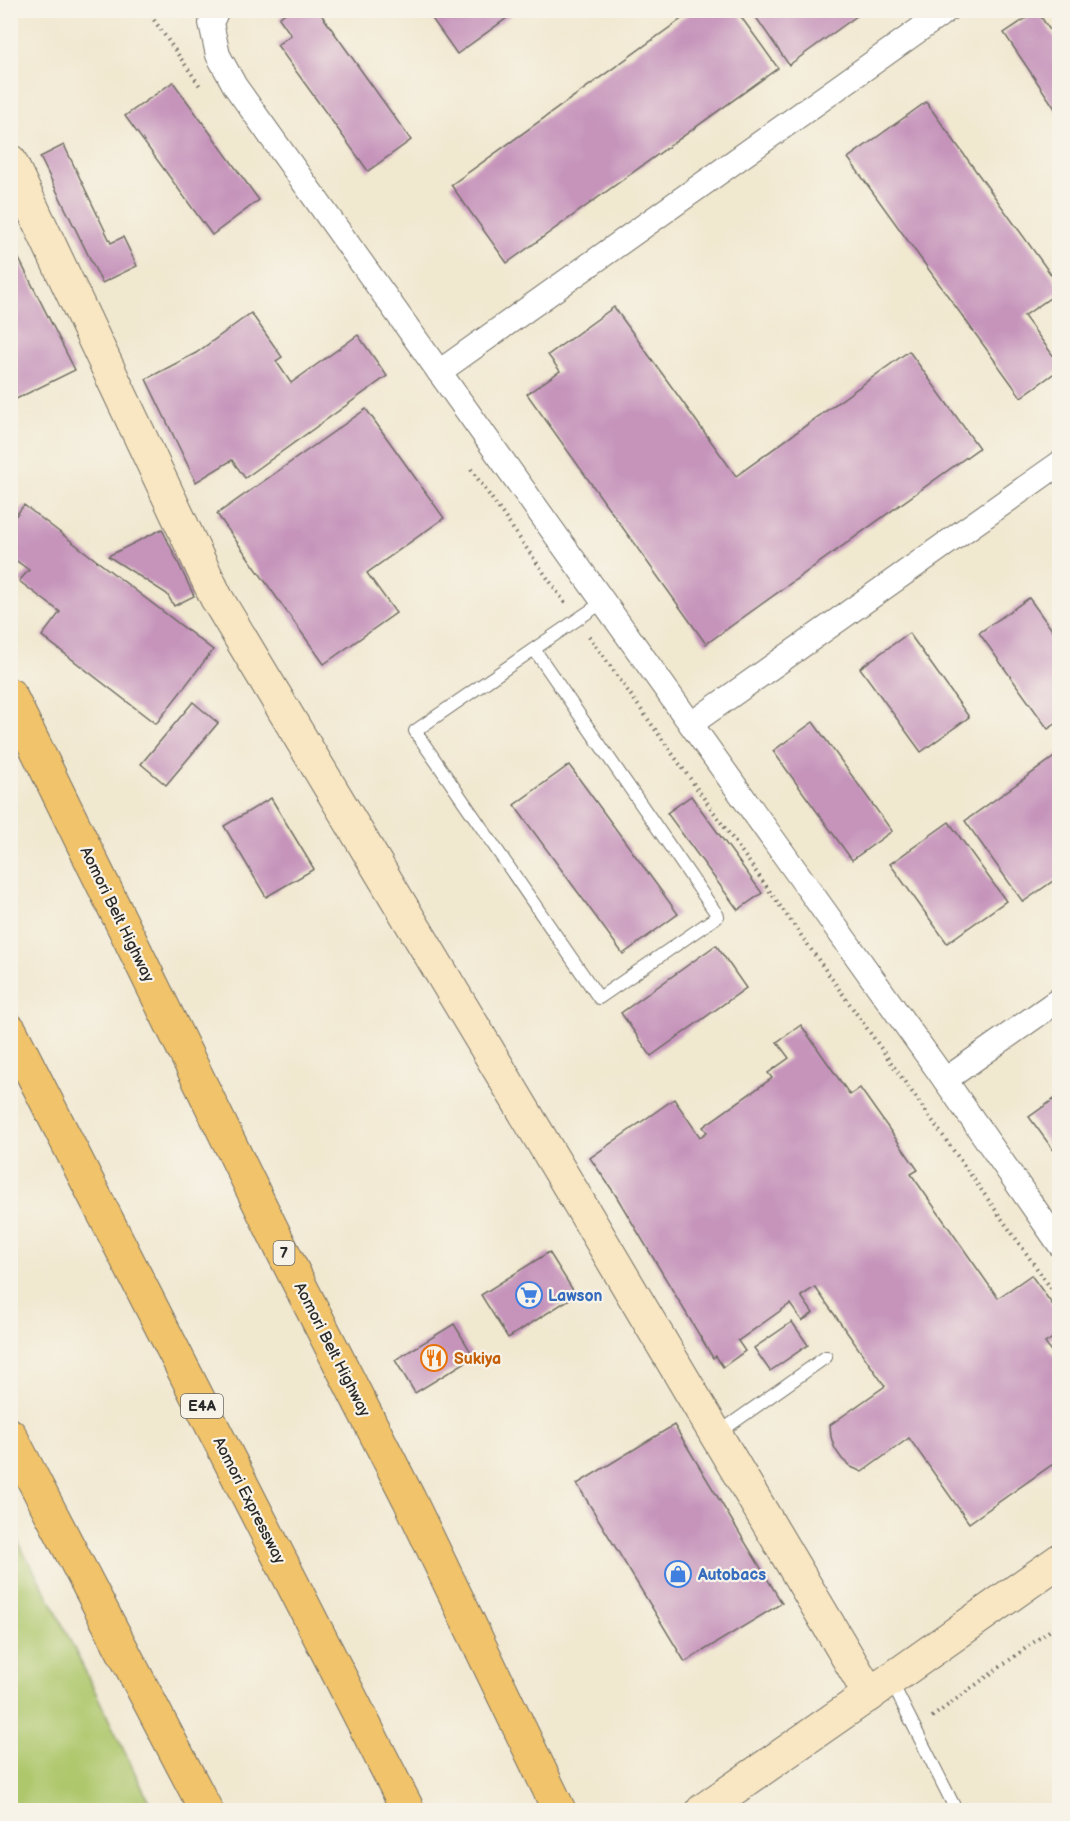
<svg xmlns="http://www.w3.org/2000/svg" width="1070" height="1821" viewBox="0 0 1070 1821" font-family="'Balsamiq Sans',sans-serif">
<rect width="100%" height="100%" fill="#f7f3e8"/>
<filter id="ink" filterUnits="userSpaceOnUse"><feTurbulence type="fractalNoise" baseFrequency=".0167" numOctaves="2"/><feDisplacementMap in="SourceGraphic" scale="12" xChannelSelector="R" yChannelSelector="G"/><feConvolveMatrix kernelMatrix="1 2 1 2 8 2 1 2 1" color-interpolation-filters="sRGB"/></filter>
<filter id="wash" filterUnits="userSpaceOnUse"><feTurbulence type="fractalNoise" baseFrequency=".008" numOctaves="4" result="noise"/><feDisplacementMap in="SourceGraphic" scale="24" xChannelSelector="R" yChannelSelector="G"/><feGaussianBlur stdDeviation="1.35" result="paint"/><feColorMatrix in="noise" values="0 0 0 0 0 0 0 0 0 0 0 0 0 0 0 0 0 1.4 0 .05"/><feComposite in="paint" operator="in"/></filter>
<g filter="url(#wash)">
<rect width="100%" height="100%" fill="#f1e8d0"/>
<polygon fill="#aec76c" stroke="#6c794c" stroke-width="1.5" points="10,1528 51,1601 153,1810 11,1810"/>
<g id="blocks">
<g fill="#c694bb">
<polygon points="289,10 318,10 411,140 368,171 277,45 291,35 279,18"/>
<polygon points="426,10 518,10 457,54"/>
<polygon points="694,10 736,10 778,68 507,263 451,185"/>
<polygon points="751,10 865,10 789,65"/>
<polygon points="1037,11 1060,45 1060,116 1004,33"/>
<polygon points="173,82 259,200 212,235 125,116"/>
<polygon points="926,102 1060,287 1060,291 1024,316 1060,365 1060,369 1021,397 848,158"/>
<polygon points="64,145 111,243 123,237 137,266 102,283 40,157"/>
<polygon points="10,241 75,370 10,402"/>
<polygon points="614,307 736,476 909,351 979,448 706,644 527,394 560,371 548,355"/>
<polygon points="251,313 282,357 276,361 291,383 358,335 387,376 245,478 232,460 196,482 146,379 196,353"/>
<polygon points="366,409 444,518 367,573 396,613 324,664 217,514"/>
<polygon points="24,505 213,650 156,724 42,636 60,612 19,581 29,570 10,556 10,523"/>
<polygon points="162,529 194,596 174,606 167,594 108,556"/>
<polygon points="1029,598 1060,641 1060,721 1048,729 979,633"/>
<polygon points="909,633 969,717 921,752 860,668"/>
<polygon points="193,702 218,723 166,785 141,764"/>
<polygon points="813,722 892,831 852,860 773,751"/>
<polygon points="1060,753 1060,876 1023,902 965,821"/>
<polygon points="569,765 678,914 623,954 514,805"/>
<polygon points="691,796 762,893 738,910 667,813"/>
<polygon points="271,798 314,869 266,897 224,826"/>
<polygon points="949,822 1006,901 947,943 890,864"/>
<polygon points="716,945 746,988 651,1056 621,1013"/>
<polygon points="801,1025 850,1095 860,1088 918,1170 911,1174 998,1298 1031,1275 1060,1315 1060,1333 1045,1343 1060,1364 1060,1459 969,1523 909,1438 862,1472 851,1467 842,1459 835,1449 831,1437 830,1425 885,1386 815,1287 801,1296 813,1313 802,1321 790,1304 738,1341 745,1351 723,1367 716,1356 713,1358 615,1194 590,1158 674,1099 700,1137 707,1132 703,1127 772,1078 768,1073 789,1058 777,1042"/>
<polygon points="1060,1095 1060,1159 1029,1117"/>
<polygon points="549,1252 576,1295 508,1338 481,1295"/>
<polygon points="792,1322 808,1345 770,1371 754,1348"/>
<polygon points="454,1324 474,1357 415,1393 395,1360"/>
<polygon points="674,1425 782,1603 685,1662 577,1484"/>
</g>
</g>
</g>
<g filter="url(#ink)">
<use href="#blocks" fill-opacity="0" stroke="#706d65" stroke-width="1.5"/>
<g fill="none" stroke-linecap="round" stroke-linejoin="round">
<defs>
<g id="lane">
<polyline points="534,649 415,731 599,998 718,916 534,649 603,602"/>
<polyline points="717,1434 826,1357"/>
<polyline points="891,1681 956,1810"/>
</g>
<g id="street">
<polyline points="217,10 211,23 218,55 235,86 945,1080 1060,1245"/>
<polyline points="439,372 947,10"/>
<polyline points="691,724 1060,463"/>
<polyline points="945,1080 1060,999"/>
</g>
<g id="secondary">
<polyline points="10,161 216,597 566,1181 870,1695"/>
<polyline points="703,1810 890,1680 1060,1560"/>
</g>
<g id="highway">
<polyline points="10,695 284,1254 409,1499 559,1810"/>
<polyline points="10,1030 408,1810"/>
<polyline points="10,1435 206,1810"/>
</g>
</defs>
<use href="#lane" stroke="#706d65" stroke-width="14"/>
<use href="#street" stroke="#706d65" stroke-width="26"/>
<use href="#secondary" stroke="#706d65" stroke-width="35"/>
<use href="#highway" stroke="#706d65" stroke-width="35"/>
<g stroke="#706d65" stroke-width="4" stroke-dasharray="1.5 4.5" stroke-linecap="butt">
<polyline points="147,10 200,86"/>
<polyline points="471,469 565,603"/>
<polyline points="589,636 1060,1301"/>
<polyline points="932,1717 1060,1623"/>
</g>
<use href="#lane" stroke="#fff" stroke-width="12"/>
<use href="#street" stroke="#fff" stroke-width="24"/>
<use href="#secondary" stroke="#f9e7c3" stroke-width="33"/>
<use href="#highway" stroke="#f1c36a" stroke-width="33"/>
</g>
</g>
<defs>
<symbol id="supermarket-ring" viewBox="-11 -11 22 22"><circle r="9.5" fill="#f7f3e8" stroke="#3f7fe0" stroke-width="1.5"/><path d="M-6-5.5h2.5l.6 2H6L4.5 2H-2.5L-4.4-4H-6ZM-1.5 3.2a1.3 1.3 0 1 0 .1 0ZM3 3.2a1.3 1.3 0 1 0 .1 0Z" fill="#3f7fe0"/></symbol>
<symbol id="restaurant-ring" viewBox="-11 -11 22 22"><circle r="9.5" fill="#f7f3e8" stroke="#e8710a" stroke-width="1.5"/><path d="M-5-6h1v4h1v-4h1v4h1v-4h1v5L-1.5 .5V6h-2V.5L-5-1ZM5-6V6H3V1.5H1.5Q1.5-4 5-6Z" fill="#e8710a"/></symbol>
<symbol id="shop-ring" viewBox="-11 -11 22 22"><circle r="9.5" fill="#f7f3e8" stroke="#3f7fe0" stroke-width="1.5"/><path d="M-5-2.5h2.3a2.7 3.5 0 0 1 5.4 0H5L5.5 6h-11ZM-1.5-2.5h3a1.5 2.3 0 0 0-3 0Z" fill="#3f7fe0"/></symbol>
</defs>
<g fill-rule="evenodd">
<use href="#supermarket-ring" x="514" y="1280" width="30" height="30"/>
<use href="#restaurant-ring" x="419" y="1343" width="30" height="30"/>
<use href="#shop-ring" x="663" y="1559" width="30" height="30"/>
</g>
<g text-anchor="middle" stroke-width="4.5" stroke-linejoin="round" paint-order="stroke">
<g fill="#f7f3e8" stroke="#686764" stroke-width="1.5">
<rect x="273.5" y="1241" width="21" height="24" rx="4.5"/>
<rect x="181" y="1394" width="42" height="24" rx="4.5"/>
</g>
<g font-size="15" font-weight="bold" fill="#2b2b2b">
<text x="284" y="1258">7</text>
<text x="202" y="1411">E4A</text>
</g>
<g font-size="16" fill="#2b2b2b" stroke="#f7f3e8">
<text transform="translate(118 914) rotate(64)" y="6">Aomori Belt Highway</text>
<text transform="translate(333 1349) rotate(63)" y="6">Aomori Belt Highway</text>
<text transform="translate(250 1500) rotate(63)" y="6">Aomori Expressway</text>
</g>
<g font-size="16" font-weight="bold" fill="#366cbe" stroke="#f7f3e8" text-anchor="start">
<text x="548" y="1301">Lawson</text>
<text x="698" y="1580">Autobacs</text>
</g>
<g font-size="16" font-weight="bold" fill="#c56008" stroke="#f7f3e8" text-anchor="start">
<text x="454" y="1364">Sukiya</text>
</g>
</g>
<rect width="1070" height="1821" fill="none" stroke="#f7f3e8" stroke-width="36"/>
</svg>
